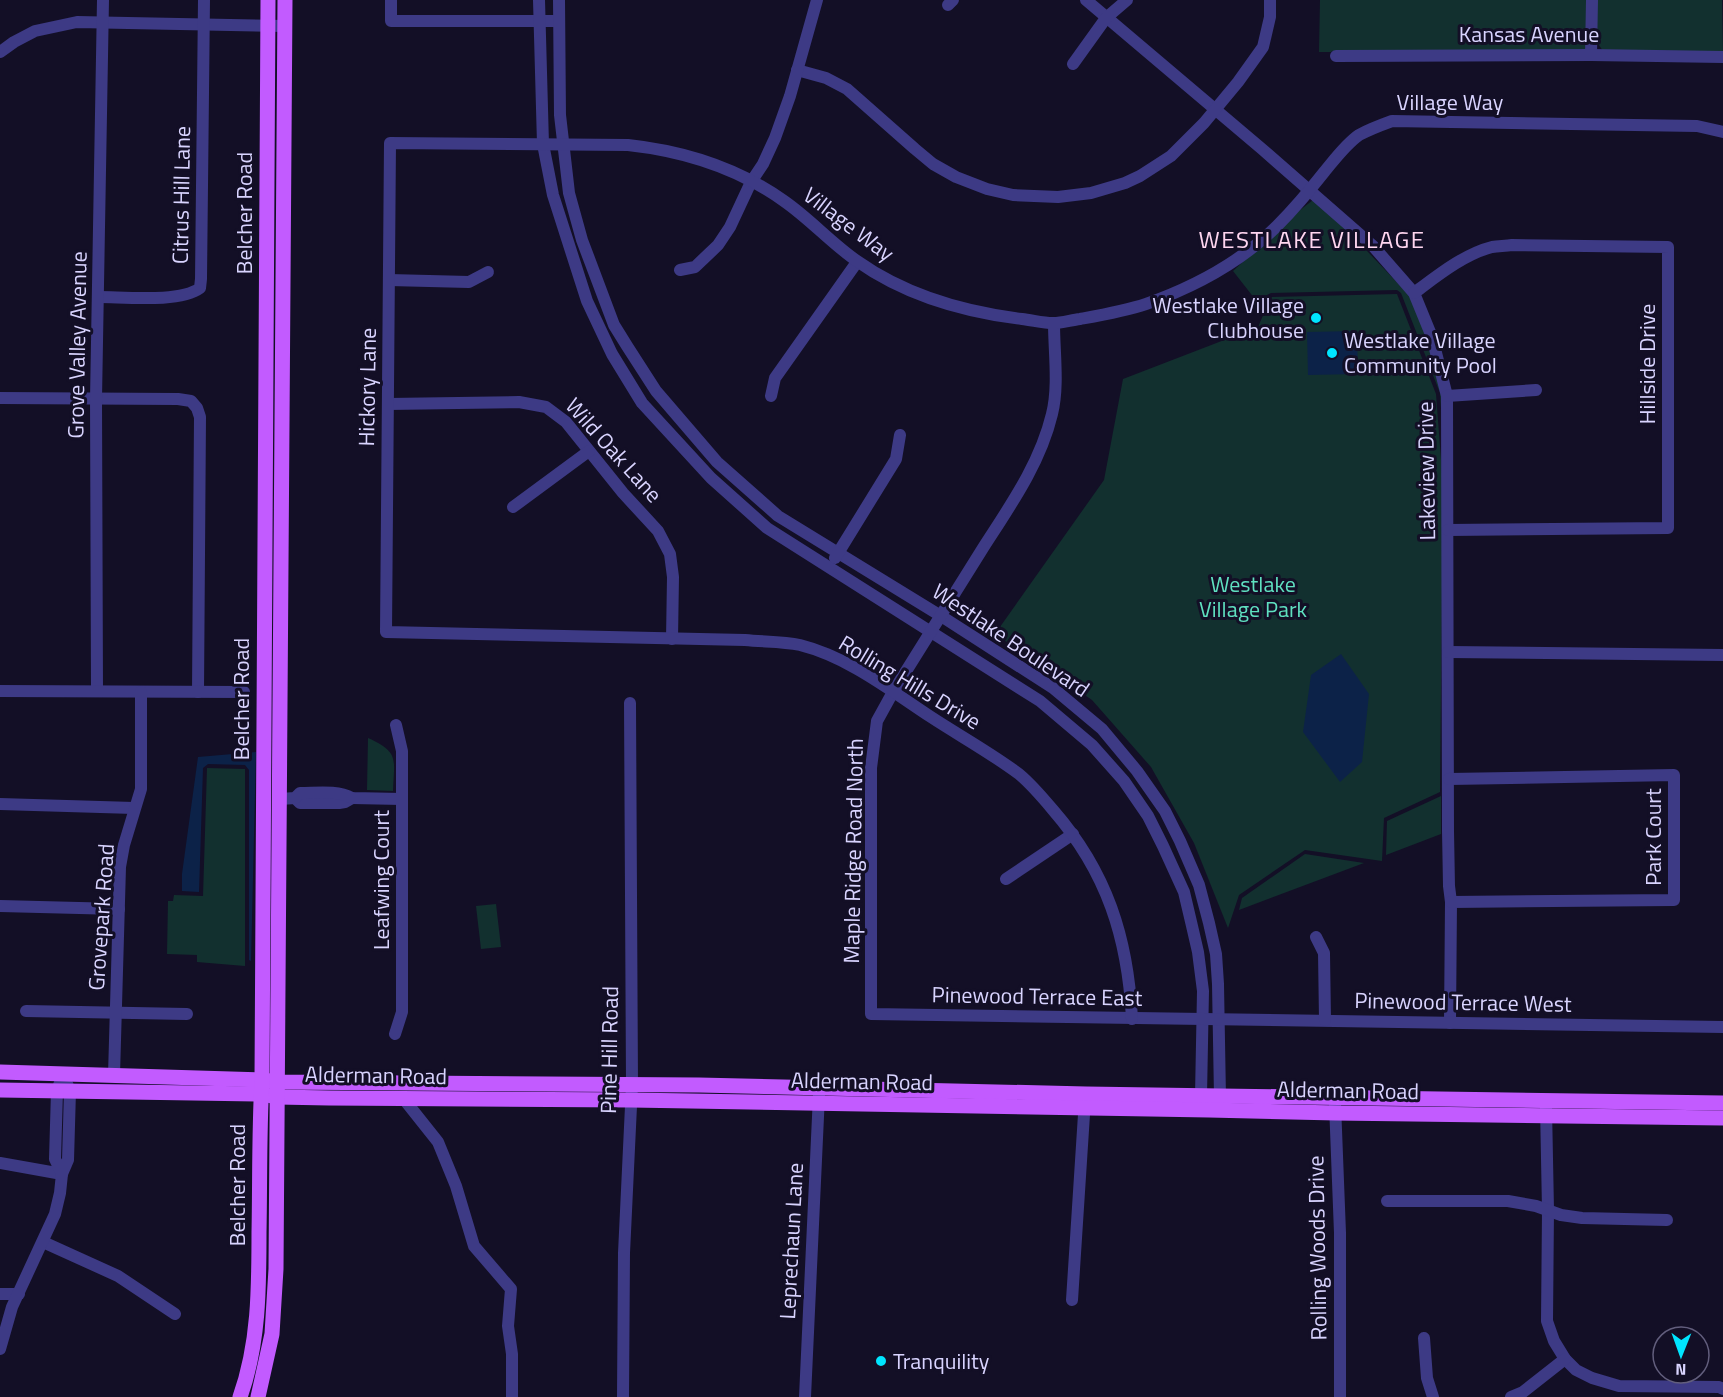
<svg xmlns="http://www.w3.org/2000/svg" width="1723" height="1397" viewBox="0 0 1723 1397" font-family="'Titillium Web',sans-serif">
<rect width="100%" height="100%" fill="#130f26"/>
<g fill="#12302f">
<polygon points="1320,0 1588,0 1587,50 1332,51 1331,52 1319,52"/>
<polygon points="1595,0 1722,0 1723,54 1603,51 1594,38"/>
<polygon points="1313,200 1347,230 1410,296 1428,339 1443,396 1443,440 1440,393 1401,293 1397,290 1271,293 1267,295 1262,308 1233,271 1290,218"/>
<polygon points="1397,294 1436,394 1443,486 1440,792 1384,818 1382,861 1305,850 1239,895 1228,928 1194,843 1151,767 1092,700 995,634 1104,480 1123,379 1258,327 1271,297"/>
<path d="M368 738C400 752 394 760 393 791L367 790Z"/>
<polygon points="207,768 245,769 245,966 197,962 197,955 167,954 168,901 173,901 174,895 203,896"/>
<polygon points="1441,796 1441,834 1386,855 1387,821"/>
<polygon points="1305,854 1364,863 1239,910 1242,898"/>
<polygon points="496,904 501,947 481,949 476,906"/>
</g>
<g fill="#0c2248">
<polygon points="1357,331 1358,374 1308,375 1307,332"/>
<polygon points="1341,654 1369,694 1362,762 1340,782 1303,732 1311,675"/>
<polygon points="256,752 251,961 249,960 249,770 245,765 208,764 203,768 199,892 182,891 182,874 198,757"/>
</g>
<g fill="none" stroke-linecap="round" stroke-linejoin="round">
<g stroke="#3d3a85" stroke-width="12">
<polyline points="391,0 391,21 559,21"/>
<polyline points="539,0 543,144 553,195 587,301 612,354 642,403 711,478 767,528 1040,701 1092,745 1124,781 1148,816 1163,846 1184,892 1192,926 1198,952 1203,991 1201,1096 1204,1102"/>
<polyline points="559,0 560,115 569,193 582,240 614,325 627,346 656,391 717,462 778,516 941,616 1053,688 1102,729 1137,771 1165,811 1180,841 1199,885 1209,923 1216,954 1218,984 1220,1097 1216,1101"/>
<polyline points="1086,0 1262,149 1373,246 1414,293 1432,337 1447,396 1448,831 1449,886 1451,902 1450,1023"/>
<polyline points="948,5 953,0"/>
<polyline points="0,52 14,42 35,31 77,22 285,26"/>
<polyline points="1591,55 1592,0"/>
<polyline points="1336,56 1591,55 1723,57"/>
<polyline points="1073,64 1106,18 1127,0"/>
<polyline points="797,70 826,78 847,89 915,149 933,164 956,177 987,189 1013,195 1058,197 1091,193 1125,183 1140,176 1171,156 1204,123 1238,82 1263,47 1270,17 1270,0"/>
<polyline points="680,270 695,267 718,245 730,227 751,182 763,164 775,138 790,96 817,0"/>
<polyline points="389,280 469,282 488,272"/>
<path d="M1414 293C1437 276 1464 254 1492 247 1499 246 1505 246 1512 245L1668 247V528L1448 530"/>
<path d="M99 297C124 297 180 303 200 288L201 279 204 0"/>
<path d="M1054 323C1054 352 1059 386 1052 414 1040 464 1010 506 983 548 953 596 923 644 893 692L877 721 871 768V1014L1723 1027"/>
<polyline points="771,396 775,378 857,262"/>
<polyline points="1447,396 1536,390"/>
<polyline points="0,398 178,399 191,401 197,408 200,417 198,692"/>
<polyline points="388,404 519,402 546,407 566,422 623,493 658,531 670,554 673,577 672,639"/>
<polyline points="513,507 589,451"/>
<polyline points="835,558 896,459 900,435"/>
<polyline points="1448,652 1723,655"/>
<polyline points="97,690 96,399 103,0"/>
<polyline points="0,691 244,692"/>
<polyline points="1449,779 1674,775 1674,900 1451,902"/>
<polyline points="295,798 300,803 339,803 345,802 352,798"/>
<path d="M280 799 295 798 300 793C317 793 337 790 352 798L402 799"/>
<polyline points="0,804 134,808"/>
<polyline points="1006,879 1073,834"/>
<polyline points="0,906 119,909"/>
<polyline points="1316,937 1324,953 1325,1020"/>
<polyline points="26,1011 187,1014"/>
<path d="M1132 1019C1128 938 1107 872 1053 810 1043 798 1031 784 1019 774 991 753 960 736 931 717 890 690 848 657 800 645 782 641 763 642 745 640L386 632 390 143 628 145C683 151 738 168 784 201 810 219 831 243 857 261 905 295 964 312 1022 319 1032 320 1043 323 1053 323 1062 323 1071 320 1080 319 1102 315 1125 311 1146 304 1194 287 1241 262 1277 226 1294 209 1310 190 1325 171 1335 159 1346 144 1359 135 1370 129 1381 125 1392 121L1697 126 1723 132"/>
<polyline points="395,1034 402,1012 402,751 396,725"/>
<polyline points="114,1075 120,867 124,845 141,789 141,692"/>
<polyline points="403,1098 438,1142 456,1186 474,1246 511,1289 508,1326 512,1354 512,1397"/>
<polyline points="1335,1104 1340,1233 1340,1397"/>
<polyline points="1546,1107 1548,1210 1547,1321 1554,1341 1565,1359 1576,1370 1592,1378 1619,1386 1719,1387 1723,1389"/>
<polyline points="0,1163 62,1174"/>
<polyline points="1387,1201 1508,1201 1536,1206 1561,1215 1582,1218 1667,1220"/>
<polyline points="43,1242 118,1276 175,1314"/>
<polyline points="0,1294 19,1294"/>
<polyline points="1072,1300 1085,1099"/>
<polyline points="1424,1338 1427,1378 1433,1397"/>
<polyline points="0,1349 12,1307 55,1214 60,1193 62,1174 68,1160 70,1091 63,1074 57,1091 55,1159 62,1174"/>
<polyline points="623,1397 624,1253 632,1085 630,703"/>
<polyline points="805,1397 819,1095"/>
<polyline points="1511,1397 1523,1392 1565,1359"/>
</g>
<g stroke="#c25bff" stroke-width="15">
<polyline points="0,1072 262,1080 278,1082 699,1085 1086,1094 1723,1103"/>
<polyline points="0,1090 261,1094 277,1097 329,1098 631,1100 1209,1110 1336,1113 1723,1118"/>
<path d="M240 1397C259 1344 259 1288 259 1232 260 1182 259 1131 262 1080L268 0"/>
<polyline points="258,1397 272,1334 276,1269 285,0"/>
</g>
</g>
<g fill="#00e5ff" stroke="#130f26" stroke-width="2">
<circle cx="1316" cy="318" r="6"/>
<circle cx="1332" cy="353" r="6"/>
<circle cx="881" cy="1361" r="6"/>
</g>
<g text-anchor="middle" stroke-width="6" stroke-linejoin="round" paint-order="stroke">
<g font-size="22" fill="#d9d4ff" stroke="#130f26">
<text x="1529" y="42">Kansas Avenue</text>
<text x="1450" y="110">Village Way</text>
<text transform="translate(181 195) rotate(-89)" y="8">Citrus Hill Lane</text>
<text transform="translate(244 213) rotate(-90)" y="8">Belcher Road</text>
<text transform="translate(849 224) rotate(37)" y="8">Village Way</text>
<text transform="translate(77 345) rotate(-89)" y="8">Grove Valley Avenue</text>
<text transform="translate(1647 364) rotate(-90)" y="8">Hillside Drive</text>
<text transform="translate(367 387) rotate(-89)" y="8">Hickory Lane</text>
<text transform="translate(614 450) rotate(48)" y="8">Wild Oak Lane</text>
<text transform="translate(1426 471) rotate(-91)" y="8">Lakeview Drive</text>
<text transform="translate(1011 640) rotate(34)" y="8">Westlake Boulevard</text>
<text transform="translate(910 682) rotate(31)" y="8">Rolling Hills Drive</text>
<text transform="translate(241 699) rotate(-90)" y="8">Belcher Road</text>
<text transform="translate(1653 837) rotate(-90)" y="8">Park Court</text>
<text transform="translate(853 851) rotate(-89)" y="8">Maple Ridge Road North</text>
<text transform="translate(381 880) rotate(-90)" y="8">Leafwing Court</text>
<text transform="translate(101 917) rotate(-86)" y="8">Grovepark Road</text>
<text transform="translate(1037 996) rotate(1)" y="8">Pinewood Terrace East</text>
<text transform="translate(1463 1002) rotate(1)" y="8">Pinewood Terrace West</text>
<text transform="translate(609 1050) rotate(-89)" y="8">Pine Hill Road</text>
<text transform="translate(376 1075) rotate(1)" y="8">Alderman Road</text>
<text transform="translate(862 1081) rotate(1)" y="8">Alderman Road</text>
<text transform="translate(1348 1090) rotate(1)" y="8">Alderman Road</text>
<text transform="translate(237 1185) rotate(-90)" y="8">Belcher Road</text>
<text transform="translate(791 1241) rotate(-87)" y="8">Leprechaun Lane</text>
<text transform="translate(1317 1248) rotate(-91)" y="8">Rolling Woods Drive</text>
</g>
<g font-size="22" fill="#d9d4ff" stroke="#130f26" text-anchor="start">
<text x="1304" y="313" text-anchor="end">Westlake Village<tspan x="1304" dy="25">Clubhouse</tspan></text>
<text x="1344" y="348">Westlake Village<tspan x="1344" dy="25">Community Pool</tspan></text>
<text x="893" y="1369">Tranquility</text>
</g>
<g font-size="22" fill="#5fe0c0" stroke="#130f26">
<text x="1253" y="592">Westlake<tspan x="1253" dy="25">Village Park</tspan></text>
</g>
<g font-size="24" letter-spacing="1.5" fill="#ffd6f0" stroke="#130f26">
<text x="1312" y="248">WESTLAKE VILLAGE</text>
</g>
</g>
<g transform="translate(1681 1355) rotate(181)"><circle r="28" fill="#130f26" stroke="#625e7d" stroke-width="1.5"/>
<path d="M0-4.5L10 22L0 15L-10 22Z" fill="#00e5ff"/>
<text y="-9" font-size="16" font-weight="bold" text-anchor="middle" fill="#d9d4ff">N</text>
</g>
</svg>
